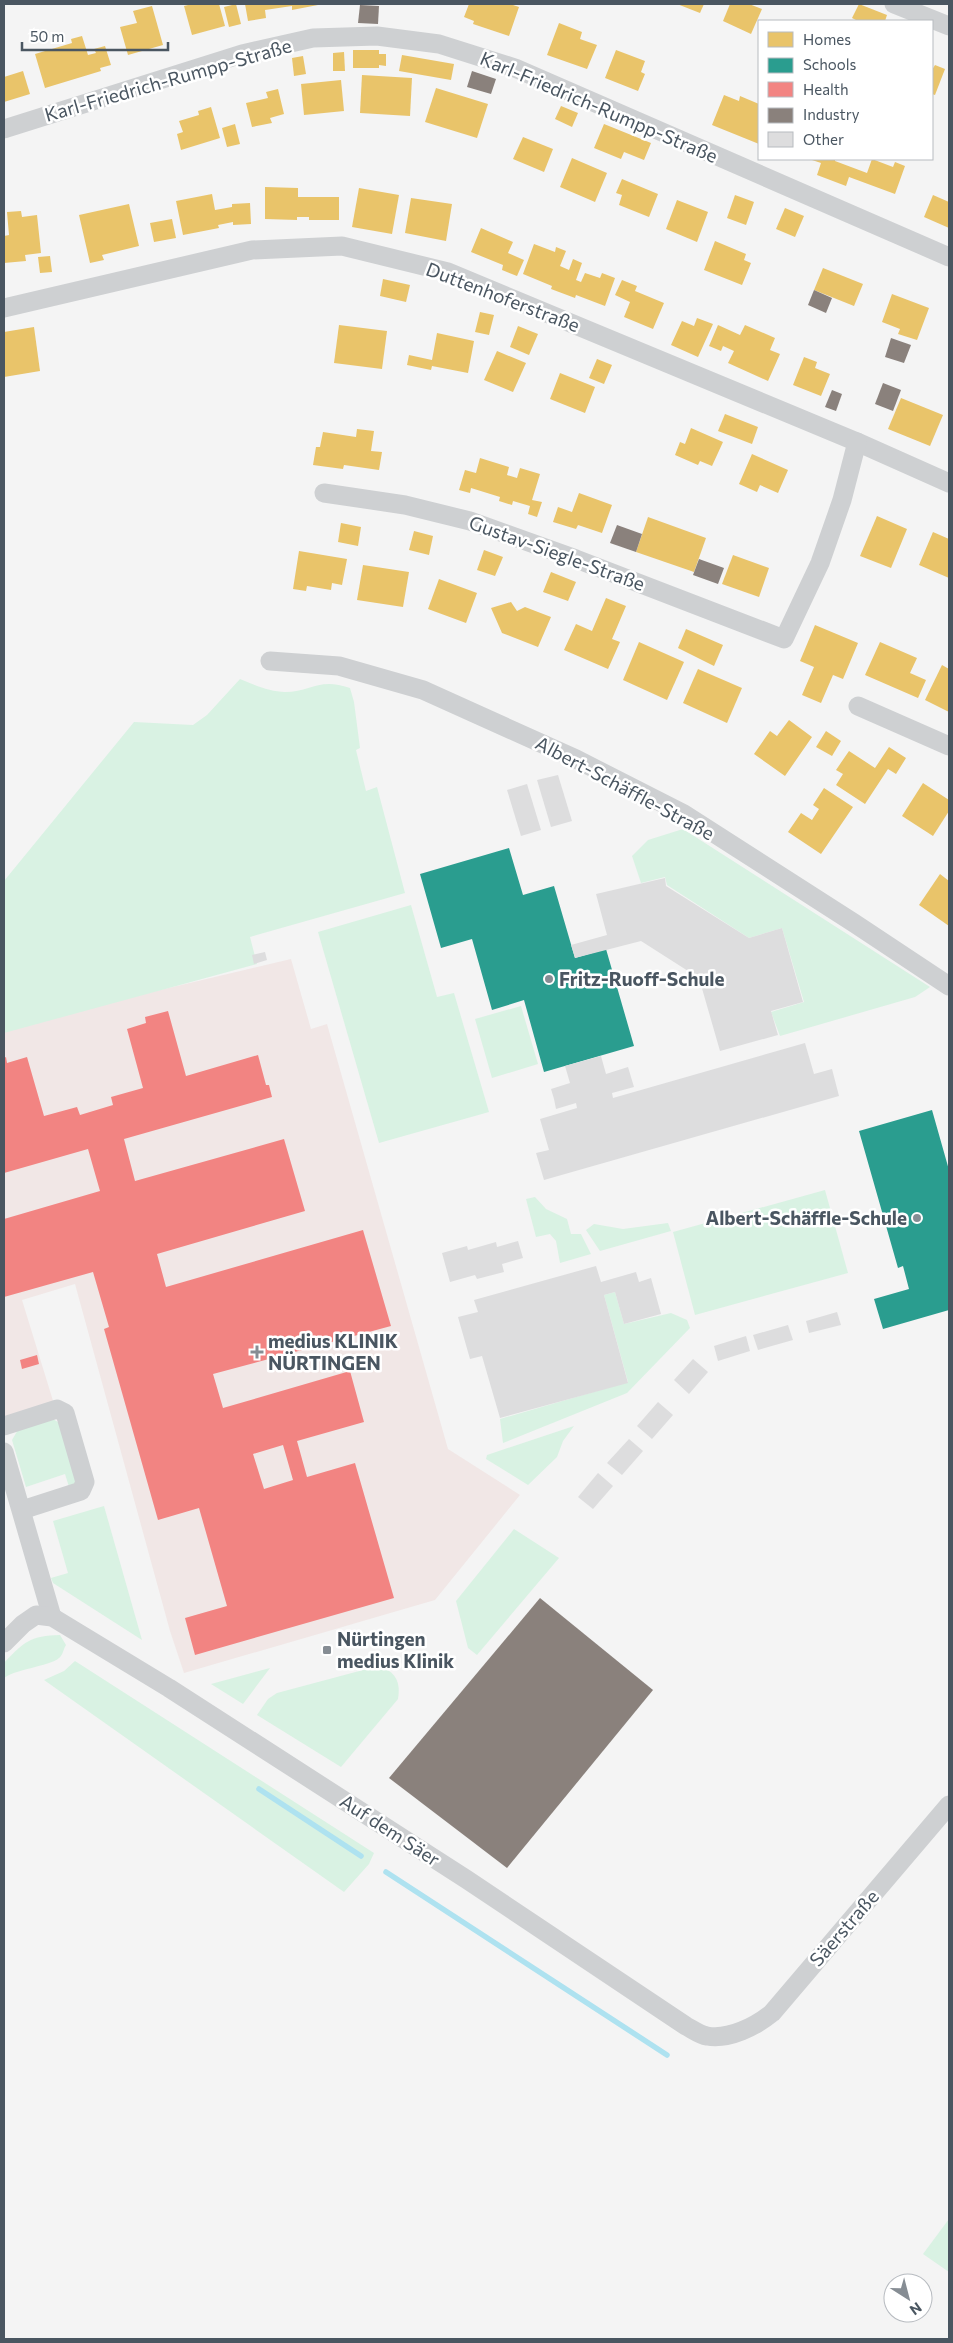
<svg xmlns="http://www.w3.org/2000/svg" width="953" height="2343" viewBox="0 0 953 2343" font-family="Commissioner,sans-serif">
<rect width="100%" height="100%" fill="#f4f4f4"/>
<polygon fill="#f1e7e6" points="291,959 311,1029 327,1024 448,1449 520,1495 435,1600 184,1673 170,1631 75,1284 22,1300 54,1404 4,1420 4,1027"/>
<g fill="#d9f2e3">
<path d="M240 679C254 685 270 692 285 692 311 692 319 677 350 688L354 702 360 748 356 750 366 791 377 787 405 893 250 937 257 964 4 1033V881L134 722 193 725 207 715Z"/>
<polygon points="683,829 930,987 915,997 780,1036 771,1012 804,1002 782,928 749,938 667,885 665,877 641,883 632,856 648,840"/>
<polygon points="411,905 437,997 454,993 489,1112 379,1143 318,932"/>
<polygon points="521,1006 538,1064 492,1078 475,1019"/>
<polygon points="825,1190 848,1273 695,1315 673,1232"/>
<polygon points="535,1197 546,1209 567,1219 571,1234 581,1234 591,1254 560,1263 556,1241 550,1234 536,1237 526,1199"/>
<polygon points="668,1223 671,1231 600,1251 586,1230 594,1224 623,1229"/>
<polygon points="615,1292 624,1324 671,1313 687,1320 690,1328 627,1393 503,1443 500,1419 628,1382 604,1295"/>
<polygon points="53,1419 64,1426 78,1479 70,1490 65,1474 26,1487 12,1440 19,1428"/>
<polygon points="574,1426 563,1441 557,1457 528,1485 486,1459 487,1455"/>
<polygon points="104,1506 142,1640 53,1583 51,1578 68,1573 53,1521"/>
<polygon points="514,1529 559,1558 477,1655 468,1648 456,1601"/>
<path d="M60 1635 66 1645C64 1648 63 1653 61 1656 54 1666 18 1668 4 1678V1663C25 1641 30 1636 60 1635Z"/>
<polygon points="75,1661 374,1853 369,1864 344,1892 44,1680 64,1671"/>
<path d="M378 1666C395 1671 401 1681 398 1699L341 1767 257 1715 268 1699 277 1693Z"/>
<polygon points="270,1668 243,1704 211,1684"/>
<polygon points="949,2219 949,2272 923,2254"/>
</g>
<g fill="#e9c46a">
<polygon points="192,4 219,4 225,26 192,35 184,6"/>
<polygon points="236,4 241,24 229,27 224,7"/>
<polygon points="245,4 318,4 318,5 292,10 292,6 265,10 266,18 248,21"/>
<polygon points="469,4 510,4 519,7 509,36 473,24 474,21 464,17"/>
<polygon points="677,4 704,4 700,13"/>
<polygon points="730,4 749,4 762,9 751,34 723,21"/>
<polygon points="859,4 887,15 885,21 858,21 852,18"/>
<polygon points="152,6 163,45 128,55 120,27 137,23 133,11"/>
<polygon points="559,23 582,32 580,39 597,45 587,69 547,55"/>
<polygon points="82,36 88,55 96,53 94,49 105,46 111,65 100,68 101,71 45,88 35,54 72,43 71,39"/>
<polygon points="353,50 379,50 379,54 386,54 386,66 379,65 379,68 353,68"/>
<polygon points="616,50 645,61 641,72 645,74 638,91 605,78"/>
<polygon points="344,52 345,71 333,71 333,53"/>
<polygon points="402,55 454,64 451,80 399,71"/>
<polygon points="303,56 306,74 294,76 292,58"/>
<polygon points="935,65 945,69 935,95 932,94 932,70"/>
<polygon points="23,71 30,94 4,102 4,77"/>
<polygon points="362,75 412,78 410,116 360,113"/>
<polygon points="341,80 344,111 304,115 301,84"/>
<polygon points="436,88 488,104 477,138 425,122"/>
<polygon points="278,89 284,114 270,118 272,123 252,127 246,103 268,98 266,92"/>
<polygon points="724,95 739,101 740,96 759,104 759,144 712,125"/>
<polygon points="561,106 578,113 572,127 555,119"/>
<polygon points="211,107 220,138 181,150 177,134 183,132 179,121 199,115 198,111"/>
<polygon points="235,124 240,144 227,147 222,128"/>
<polygon points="604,124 651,143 644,160 624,152 621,159 594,148"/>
<polygon points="523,137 553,149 544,172 513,159"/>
<polygon points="572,158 607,173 595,202 560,187"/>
<polygon points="809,159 835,159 835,161 867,173 872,159 893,167 895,162 905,166 895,194 849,177 846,186 817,175 821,163"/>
<polygon points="622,179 658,194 649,217 619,205 622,195 616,193"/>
<polygon points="265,187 298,188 298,197 339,197 339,220 309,220 309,217 297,217 297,220 265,219"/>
<polygon points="359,188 399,195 392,234 352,227"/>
<polygon points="212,194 215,210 232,207 232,204 250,203 251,224 233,225 233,222 218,225 219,228 183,235 176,201"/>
<polygon points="735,195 754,202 746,225 727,218"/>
<polygon points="933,195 949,202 949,228 924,217"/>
<polygon points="411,198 452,204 446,241 405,233"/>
<polygon points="677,200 708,212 697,242 666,229"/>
<polygon points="129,204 139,246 102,255 104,260 90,263 79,215"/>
<polygon points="785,208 804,216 795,237 776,229"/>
<polygon points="21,211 22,217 37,215 41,253 25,255 26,261 4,263 4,236 9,235 7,212"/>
<polygon points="172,219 176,238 154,242 150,223"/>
<polygon points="481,228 513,242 508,253 524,260 517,276 502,270 503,265 471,252"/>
<polygon points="715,241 746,254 744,260 751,263 742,285 704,270"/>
<polygon points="534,244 555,252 556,247 566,251 560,266 569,270 573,259 582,263 576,280 581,282 585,273 600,278 602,273 615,278 605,306 576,295 575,298 551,289 552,286 523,274"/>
<polygon points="50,256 52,272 40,273 38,257"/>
<polygon points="823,268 863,284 854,306 814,290"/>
<polygon points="383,279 410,285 406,302 380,296"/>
<polygon points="622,280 637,286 635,291 664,303 653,329 624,317 630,302 615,295"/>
<polygon points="892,294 929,308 917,340 898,334 900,329 882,322"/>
<polygon points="480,312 494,315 489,335 475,332"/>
<polygon points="697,318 713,324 698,357 671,345 682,321 694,326"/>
<polygon points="339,325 387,331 382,369 334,363"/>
<polygon points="718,325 740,335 745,325 775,338 770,350 780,354 768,381 728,363 734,351 723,346 721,351 709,346"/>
<polygon points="518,326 538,334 529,355 510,347"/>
<polygon points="34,327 40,371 4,377 4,332"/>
<polygon points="437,333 474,341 468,373 432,366 431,370 407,365 409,355 432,360"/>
<polygon points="497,351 526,363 513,392 484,380"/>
<polygon points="804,357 817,362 815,368 830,374 821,396 793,385"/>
<polygon points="597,359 612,365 604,384 589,378"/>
<polygon points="560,373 595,387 585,413 550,399"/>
<polygon points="901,398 943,415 930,446 888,429"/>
<polygon points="725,414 758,427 752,444 718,431"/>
<polygon points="691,428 723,442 712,466 700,461 698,465 675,455 680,442 685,444"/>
<polygon points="357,429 374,431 371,451 382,452 379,470 344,465 343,469 313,465 316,447 320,447 323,432 356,437"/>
<polygon points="752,454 788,470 778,493 760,485 757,492 739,484"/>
<polygon points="480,458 509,467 507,475 517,478 520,468 540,474 532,500 542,502 537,517 528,514 530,506 513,501 512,505 499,501 500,497 471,488 470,493 459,490 465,470 476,473"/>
<polygon points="579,493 612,505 602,533 578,525 576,529 553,522 558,507 572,512"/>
<polygon points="877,516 907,529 891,568 860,556"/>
<polygon points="648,517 706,538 694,572 636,552"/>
<polygon points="341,523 361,527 358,546 338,542"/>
<polygon points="414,531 433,536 429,555 409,550"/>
<polygon points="933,532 949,539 949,578 919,565"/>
<polygon points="484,550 503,557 495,576 477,570"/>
<polygon points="299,551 347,559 342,585 332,583 331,590 307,586 306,591 293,589"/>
<polygon points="733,555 769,568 759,597 722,584"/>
<polygon points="363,565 409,572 403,607 357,600"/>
<polygon points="551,572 576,582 568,601 543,592"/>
<polygon points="439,579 477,593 466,623 428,609"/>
<polygon points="606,598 626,606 612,639 620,642 608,669 564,650 576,624 592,631"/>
<polygon points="511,602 517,611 525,607 551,617 538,647 502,633 491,608"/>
<polygon points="815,625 858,643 843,679 833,675 821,703 802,695 814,667 800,661"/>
<polygon points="686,629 723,645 714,666 678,648"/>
<polygon points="639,642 684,662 667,700 623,680"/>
<polygon points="880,642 917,658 910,673 926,680 918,698 865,675"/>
<polygon points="942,665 949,669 949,712 925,700"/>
<polygon points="698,669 742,688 727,723 683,703"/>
<polygon points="789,720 812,737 785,776 754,754 770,731 777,736"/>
<polygon points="826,731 841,741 832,756 816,747"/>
<polygon points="889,747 906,758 896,774 888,769 865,804 836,785 843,774 836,770 849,751 875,768"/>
<polygon points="923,783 949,800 949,811 933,836 902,816"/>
<polygon points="824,788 853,807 821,854 788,832 801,813 812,820 819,809 813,805"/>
<polygon points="940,874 949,881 949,926 919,905"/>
</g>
<g fill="#2a9d8f">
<polygon points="509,848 523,895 554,886 575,958 606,949 634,1046 544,1072 524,1000 492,1010 472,939 441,948 420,874"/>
<polygon points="932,1110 949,1170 949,1310 883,1329 874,1299 909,1289 903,1266 898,1268 859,1131"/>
</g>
<g fill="#f28482" fill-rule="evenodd">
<path d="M168 1011 186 1076 258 1055 266 1085H269L272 1097 124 1139 135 1181 284 1139 305 1211 157 1254 166 1287 363 1230 391 1326 213 1374 223 1408 350 1371 364 1422 297 1441 307 1477 355 1463 394 1598 195 1655 185 1618 227 1606 199 1508 158 1520 104 1329 109 1327 93 1272 4 1297V1219L100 1191 88 1149 4 1173V1058L6 1057 7 1063 27 1057 44 1116 77 1107 80 1115 113 1105 111 1097 143 1088 127 1029 146 1023 145 1017ZM283 1445 293 1480 264 1489 253 1454Z"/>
<polygon points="37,1355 39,1364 22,1369 20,1360"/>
</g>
<g fill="#8a817c">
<polygon points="360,5 379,6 378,24 358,23"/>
<polygon points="472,71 496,79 491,94 467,87"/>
<polygon points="814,290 832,298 826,313 808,305"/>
<polygon points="891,338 911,345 904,363 885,357"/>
<polygon points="883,383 901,390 893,411 875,404"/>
<polygon points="832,390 842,394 836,411 825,407"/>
<polygon points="617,525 642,534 636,552 610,543"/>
<polygon points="699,559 724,568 718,584 693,575"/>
<polygon points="540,1598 653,1690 507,1868 389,1778"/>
</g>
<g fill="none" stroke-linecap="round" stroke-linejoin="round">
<g stroke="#aee2f0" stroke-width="5.5">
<polyline points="259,1789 361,1856"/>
<polyline points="386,1872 667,2055"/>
</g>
</g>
<g fill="#ddddde">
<polygon points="558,775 572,821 551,827 537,780"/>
<polygon points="527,784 541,830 521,836 507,790"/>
<polygon points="665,878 666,886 749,938 782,928 803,1002 771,1011 778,1035 720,1051 699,978 641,941 575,958 571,945 607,935 596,894"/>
<polygon points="265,952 267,960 254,964 252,955"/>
<polygon points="805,1043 814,1074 832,1069 839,1096 544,1180 536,1153 549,1150 540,1119 577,1108 576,1103 556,1109 554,1099 551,1089 570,1083 565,1066 601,1056 606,1074 628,1067 634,1087 612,1093 613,1098"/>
<polygon points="518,1241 523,1258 502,1264 504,1272 477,1279 475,1275 450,1282 442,1253 467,1246 468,1250 496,1242 497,1247"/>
<polygon points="596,1266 601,1282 636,1272 639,1282 651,1278 661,1314 624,1324 615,1292 604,1295 628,1383 500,1418 482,1356 470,1359 458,1317 478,1312 474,1300"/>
<polygon points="837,1312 841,1325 809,1333 806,1321"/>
<polygon points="788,1325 793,1340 758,1350 753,1335"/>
<polygon points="746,1336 750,1351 718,1361 714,1346"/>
<polygon points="693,1359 708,1372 689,1394 674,1380"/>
<polygon points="658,1402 673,1415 652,1439 637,1426"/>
<polygon points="629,1439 643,1451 622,1475 607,1463"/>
<polygon points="598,1473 613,1486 593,1509 578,1497"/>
</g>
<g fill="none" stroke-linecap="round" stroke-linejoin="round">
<g stroke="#ced0d2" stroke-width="19">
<polyline points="894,4 949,26"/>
<polyline points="4,129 242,54 313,38 377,36 439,44 515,68 949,257"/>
<polyline points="4,308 252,250 342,246 448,272 857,442 949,483"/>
<polyline points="324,493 405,505 470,521 576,559 784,639 820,563 842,500 857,442"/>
<polyline points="270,661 339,666 423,690 576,759 684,814 854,923 949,986"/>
<polyline points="858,706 949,746"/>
<polyline points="4,1426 57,1409 65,1413 85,1482 81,1491 22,1510"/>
<polyline points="4,1452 52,1617"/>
<path d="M4 1643 23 1624 36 1615 52 1617 169 1688 466 1879 686 2026C692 2029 700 2035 707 2036 729 2040 756 2026 772 2013L949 1805"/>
</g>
</g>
<g fill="#868d94" stroke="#fff" stroke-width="2">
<circle cx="549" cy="979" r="5"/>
<circle cx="917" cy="1218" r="5"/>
<path d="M254.5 1344.5h5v5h5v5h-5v5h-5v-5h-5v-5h5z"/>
<rect x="322" y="1645" width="10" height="10" rx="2.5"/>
</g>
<g text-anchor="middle" stroke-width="5" stroke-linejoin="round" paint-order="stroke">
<g font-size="19" fill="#4a5661" stroke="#fff">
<text transform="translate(168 80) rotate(-16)" y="7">Karl-Friedrich-Rumpp-Straße</text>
<text transform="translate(599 107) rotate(23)" y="7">Karl-Friedrich-Rumpp-Straße</text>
<text transform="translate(503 297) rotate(21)" y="7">Duttenhoferstraße</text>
<text transform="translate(557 553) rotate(20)" y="7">Gustav-Siegle-Straße</text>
<text transform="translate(625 788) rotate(28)" y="7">Albert-Schäffle-Straße</text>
<text transform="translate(390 1830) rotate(33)" y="7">Auf dem Säer</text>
<text transform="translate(844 1928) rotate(-49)" y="7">Säerstraße</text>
</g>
<g font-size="19" font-weight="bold" fill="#4a5661" stroke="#fff" text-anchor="start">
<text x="559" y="986">Fritz-Ruoff-Schule</text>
<text x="907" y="1225" text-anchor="end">Albert-Schäffle-Schule</text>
<text x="268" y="1348">medius KLINIK<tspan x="268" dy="22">NÜRTINGEN</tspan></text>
<text x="337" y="1646">Nürtingen<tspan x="337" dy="22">medius Klinik</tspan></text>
</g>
</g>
<rect width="953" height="2343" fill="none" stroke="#4a5661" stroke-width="10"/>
<rect x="758" y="20" width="175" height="140" fill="#ffffff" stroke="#b7bbc0"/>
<rect x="768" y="32" width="25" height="15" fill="#e9c46a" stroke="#b7bbc0"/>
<text x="803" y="45" font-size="15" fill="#4a5661">Homes</text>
<rect x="768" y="58" width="25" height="15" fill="#2a9d8f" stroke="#b7bbc0"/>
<text x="803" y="70" font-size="15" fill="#4a5661">Schools</text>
<rect x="768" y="82" width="25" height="15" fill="#f28482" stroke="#b7bbc0"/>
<text x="803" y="95" font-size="15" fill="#4a5661">Health</text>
<rect x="768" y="108" width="25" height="15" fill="#8a817c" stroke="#b7bbc0"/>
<text x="803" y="120" font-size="15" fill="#4a5661">Industry</text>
<rect x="768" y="132" width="25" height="15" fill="#ddddde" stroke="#b7bbc0"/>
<text x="803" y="145" font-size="15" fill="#4a5661">Other</text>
<g transform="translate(908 2298) rotate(144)"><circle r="24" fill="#ffffff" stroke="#b7bbc0"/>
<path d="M0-4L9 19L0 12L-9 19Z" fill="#868d94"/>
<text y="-8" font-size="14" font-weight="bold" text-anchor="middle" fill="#4a5661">N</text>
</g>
<path d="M22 42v8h146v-8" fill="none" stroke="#4a5661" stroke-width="2.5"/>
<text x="30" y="42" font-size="15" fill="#4a5661" stroke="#ffffff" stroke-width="4" paint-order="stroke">50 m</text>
</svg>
